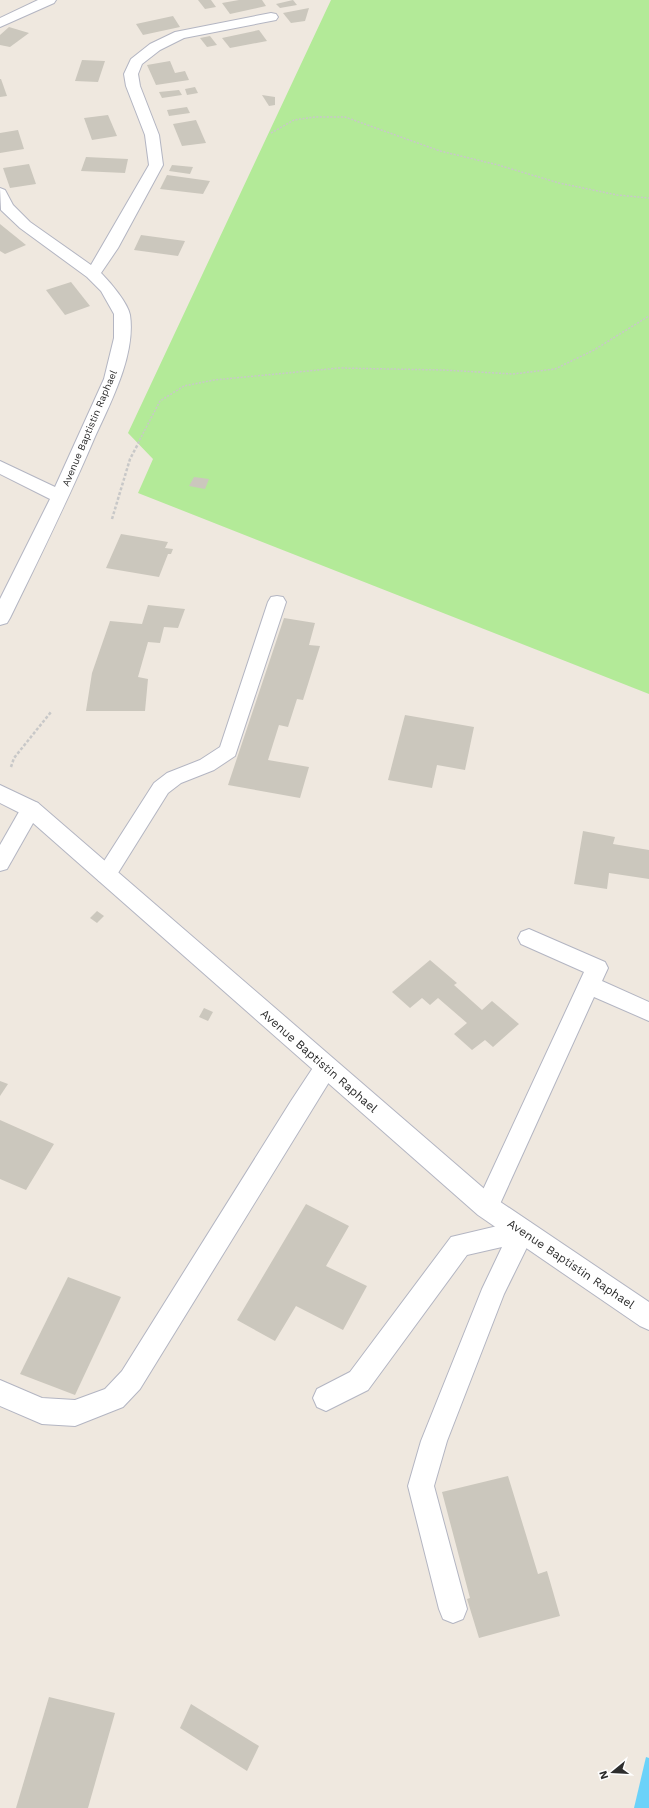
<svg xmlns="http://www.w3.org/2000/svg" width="649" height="1808" viewBox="0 0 649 1808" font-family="'Work Sans',sans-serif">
<rect width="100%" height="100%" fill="#efe8df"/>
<polygon fill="#b3ea98" points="331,0 649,0 649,694 138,493 153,459 128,433"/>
<polygon fill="#6bd2f9" points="646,1757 649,1758 649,1808 634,1808"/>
<g fill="#cbc7bd">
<polygon points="198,0 211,0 216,7 205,9"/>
<polygon points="239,0 262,0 266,6 230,14 222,3"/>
<polygon points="293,0 297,5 280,8 276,4"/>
<polygon points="309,8 305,21 291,23 283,13"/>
<polygon points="173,16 180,27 143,35 136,24"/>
<polygon points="9,27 29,33 10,47 0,45 0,35"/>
<polygon points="259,30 267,41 230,48 222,38"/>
<polygon points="210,36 217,45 207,47 200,38"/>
<polygon points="82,60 105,61 98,82 75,81"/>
<polygon points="170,61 175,73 185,71 189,80 156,85 147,65"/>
<polygon points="0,79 1,79 7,96 0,97"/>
<polygon points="195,87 198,93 187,95 185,89"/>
<polygon points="179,90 182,95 162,98 159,92"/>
<polygon points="262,95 275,97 275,105 269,106"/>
<polygon points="187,107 190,113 169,116 167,110"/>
<polygon points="108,115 117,136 92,140 84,118"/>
<polygon points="196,120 206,143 182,146 173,124"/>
<polygon points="18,130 24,149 0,153 0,133"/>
<polygon points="86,157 128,159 125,173 81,171"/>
<polygon points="29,164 36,184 10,188 3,168"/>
<polygon points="172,165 193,167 190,174 169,171"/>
<polygon points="167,175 210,181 203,194 160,189"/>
<polygon points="0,224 26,245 5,254 0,251"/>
<polygon points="141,235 185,241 178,256 134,250"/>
<polygon points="71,282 90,306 65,315 46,290"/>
<polygon points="194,477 209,479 205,489 189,486"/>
<polygon points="121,534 168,542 165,548 173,549 171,554 168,554 159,577 106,568"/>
<polygon points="148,605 185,609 178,628 164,627 160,643 148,642 138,677 148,679 145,711 86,711 92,673 110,621 142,624"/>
<polygon points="284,618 315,623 309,645 320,646 303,700 297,699 288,727 279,725 268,760 309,767 300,798 228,785"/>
<polygon points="405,715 474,727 465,770 437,765 432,788 388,780"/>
<polygon points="583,831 615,837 613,844 649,850 649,879 609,873 607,889 574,884"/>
<polygon points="97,911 104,916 97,923 90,918"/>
<polygon points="430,960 457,983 454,985 482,1010 492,1001 519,1024 493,1047 485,1040 472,1050 454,1034 467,1023 438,998 430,1005 422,998 410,1008 392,992"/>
<polygon points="204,1008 213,1012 208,1021 199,1017"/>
<polygon points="0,1081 8,1084 0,1096"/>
<polygon points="0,1120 54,1144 26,1190 0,1179"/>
<polygon points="306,1204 349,1226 326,1266 367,1286 343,1330 296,1306 275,1341 237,1320"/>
<polygon points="68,1277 121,1297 75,1395 20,1374"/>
<polygon points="508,1476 538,1574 547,1571 560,1616 479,1638 467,1599 470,1598 442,1492"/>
<polygon points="49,1697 115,1713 88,1808 16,1808"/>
<polygon points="191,1704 259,1746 247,1771 180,1728"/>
</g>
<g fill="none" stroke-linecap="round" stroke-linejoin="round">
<defs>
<g id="lane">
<polygon points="277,596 283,597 286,602 235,756 214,770 181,783 168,793 113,881 106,883 99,881 96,875 99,869 154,783 167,773 200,760 220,747 268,602 271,597"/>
<polygon points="31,801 38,803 41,809 7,869 0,871 0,845 24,803"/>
<polygon points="529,929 605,962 608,968 602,981 649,1002 649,1021 594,997 495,1215 487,1218 479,1215 475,1207 584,972 521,944 518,938 521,932"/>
<polygon points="326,1057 334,1060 337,1067 334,1074 140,1389 123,1407 75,1426 42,1424 0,1406 0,1380 42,1398 75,1400 105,1389 122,1371 291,1101 318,1060"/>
<polygon points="523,1220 531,1223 535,1231 504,1294 447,1441 434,1486 467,1609 463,1619 453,1623 443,1619 439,1609 408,1486 421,1441 482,1289 502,1247 467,1255 368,1390 326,1411 317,1407 313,1398 317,1389 350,1372 451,1237"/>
</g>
<g id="street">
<polygon points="38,0 56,0 54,3 0,27 0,18"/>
<path d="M271 13 276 14 278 17 276 20 184 38 160 50 142 64 138 74 140 86 159 135 163 165 118 248 101 273C110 282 128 303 130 315 136 355 110 404 94 439 68 500 39 559 10 618L7 623 0 625V599L50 499 0 474V461L55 487 104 379 114 338V314L101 291 87 277 20 228 1 210 0 188 5 190 13 205 30 222 91 265 149 165 145 135 126 86 124 74 131 59 150 44 175 32Z"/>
<polygon points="0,785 38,803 496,1199 649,1302 649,1330 640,1326 478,1215 24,815 0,803"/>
</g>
</defs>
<use href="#lane" stroke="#b3b5c2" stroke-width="2"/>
<use href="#street" stroke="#b3b5c2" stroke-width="2"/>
<g stroke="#c8c8c8" stroke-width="1.5" stroke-dasharray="2 1.5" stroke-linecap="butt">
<polyline points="271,133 294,120 315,117 345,117 440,151 498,165 559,183 617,195 649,198"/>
<polyline points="138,443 160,401 184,386 214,380 339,368 443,370 513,374 555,369 594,350 649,316"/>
</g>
<g stroke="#c8c8c8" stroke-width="2.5" stroke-dasharray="3 2" stroke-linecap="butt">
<polyline points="112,519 130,459 139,442"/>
<polyline points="11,767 14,758 51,712"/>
</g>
<use href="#lane" fill="#fff" fill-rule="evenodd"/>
<use href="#street" fill="#fff" fill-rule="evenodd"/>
</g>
<g text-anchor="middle" stroke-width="3" stroke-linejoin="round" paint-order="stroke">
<g font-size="10" fill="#2d2d2d" stroke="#fff">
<text transform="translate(89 428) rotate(-67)" y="4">Avenue Baptistin Raphael</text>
</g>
<g font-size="12" fill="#2d2d2d" stroke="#fff">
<text transform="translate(319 1061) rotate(41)" y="4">Avenue Baptistin Raphael</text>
<text transform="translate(571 1264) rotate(34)" y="4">Avenue Baptistin Raphael</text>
</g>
</g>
<g transform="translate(613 1772) rotate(252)" stroke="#ffffff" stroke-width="3" paint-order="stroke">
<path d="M0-3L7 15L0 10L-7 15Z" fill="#2d2d2d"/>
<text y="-6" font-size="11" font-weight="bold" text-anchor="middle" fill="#2d2d2d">N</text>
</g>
</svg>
